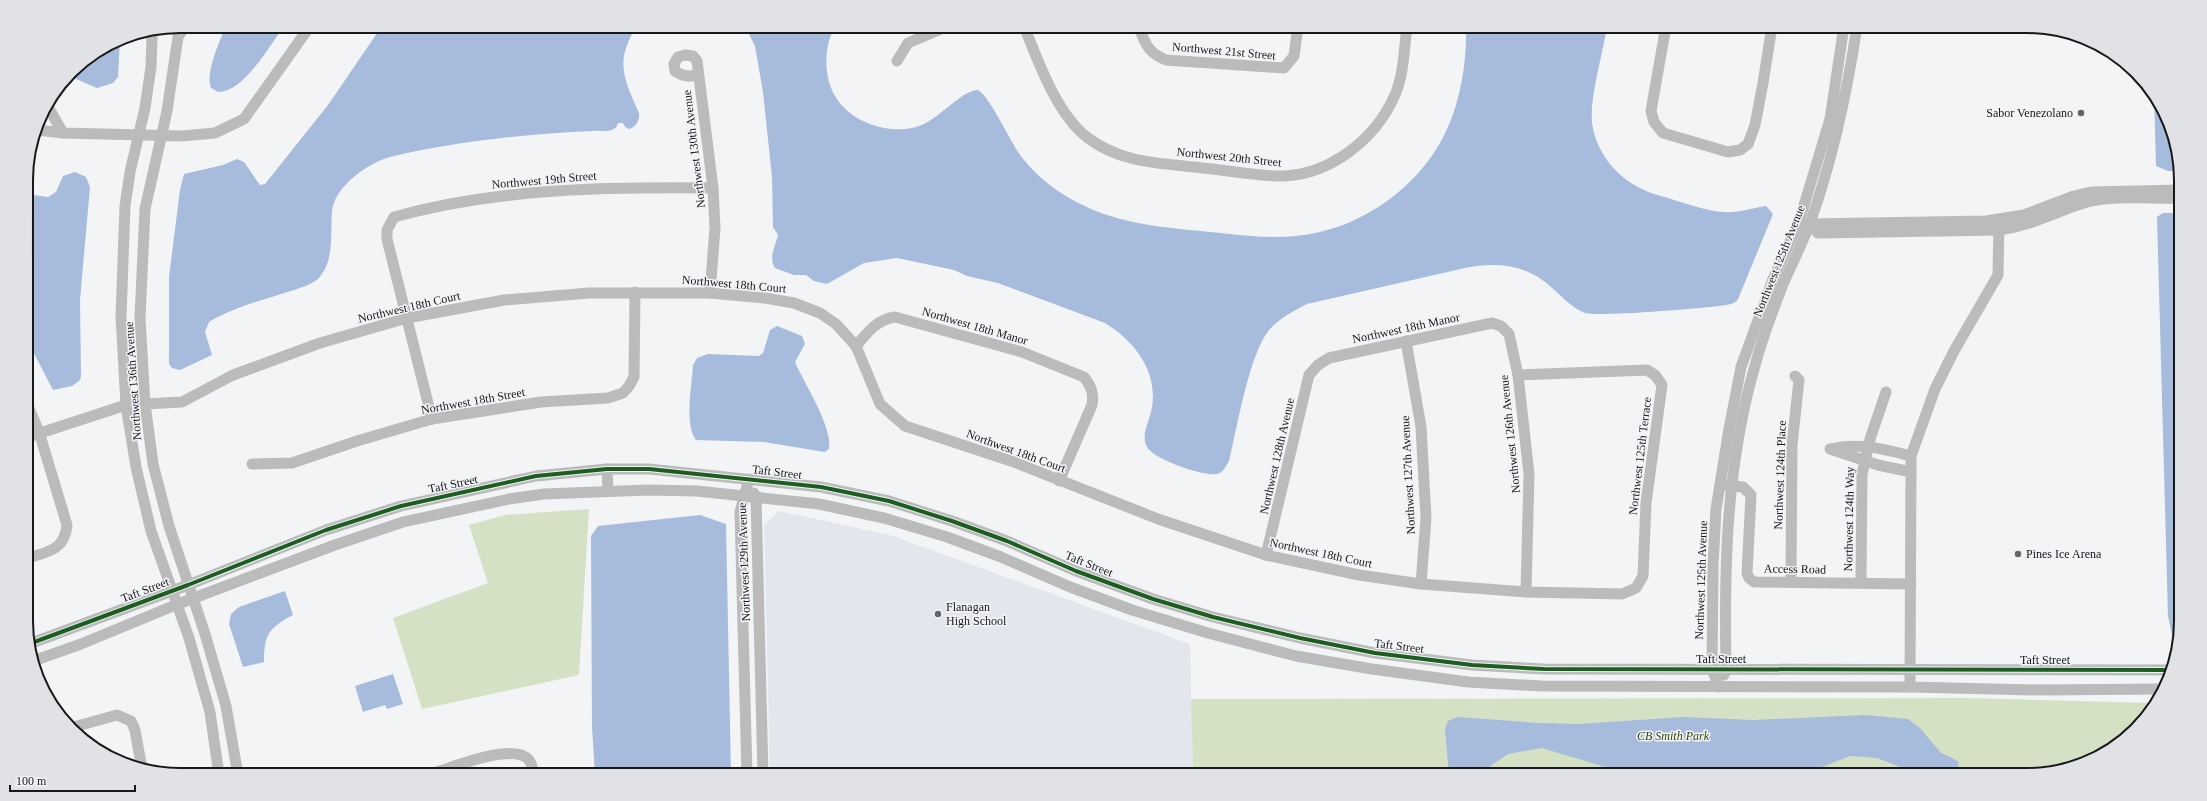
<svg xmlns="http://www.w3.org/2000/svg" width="2207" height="801" viewBox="0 0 2207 801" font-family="Georgia,serif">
<rect width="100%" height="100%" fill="#f3f4f6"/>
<polygon fill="#e3e7ed" points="779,511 890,535 1190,644 1193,775 770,775 764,525"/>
<g fill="#d5e1c5">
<polygon points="589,509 579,675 422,709 393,618 488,583 469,525 505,515"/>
<path d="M1969 698 2156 703C2142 729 2105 758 2076 767 2064 771 2050 772 2037 775H1193L1191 699Z"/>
</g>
<g fill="#a7bbdc">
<path d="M226 26H284C270 45 244 92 218 92L211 88C205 73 220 40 226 26Z"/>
<path d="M382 26H637C614 61 624 79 639 113 640 120 636 127 629 129L625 127 623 123H618C616 134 601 130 592 131 526 134 459 141 394 156 370 161 334 186 332 212 330 234 335 261 318 279 311 285 302 287 294 290 266 299 234 307 209 322L205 332 212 355 180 370 172 368 169 364V277L180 190 184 174 223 165 237 159 244 162 260 185 265 184 328 105Z"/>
<path d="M745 26H835C824 46 823 76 835 96 850 122 888 135 916 127 937 122 961 90 978 90 989 96 1009 138 1018 152 1031 171 1051 188 1071 199 1111 222 1156 227 1201 231 1232 234 1265 239 1296 236 1360 230 1421 187 1447 129 1461 99 1467 59 1466 26H1607C1603 54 1590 95 1592 122 1595 150 1615 176 1640 188 1650 194 1663 196 1674 200 1691 205 1707 211 1724 212 1739 213 1752 208 1766 206L1773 214 1738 299C1736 302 1734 303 1731 304 1716 308 1595 317 1585 313 1570 307 1562 296 1551 287 1526 264 1497 262 1465 268L1307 304C1293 311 1280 318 1269 330 1249 355 1237 428 1229 461 1226 466 1223 473 1217 474 1204 477 1153 459 1147 447 1141 436 1148 424 1151 412 1160 374 1136 342 1105 323L998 283 967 276 954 270 897 258 864 263 827 284 814 281 806 275H794L775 268C768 257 776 245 778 235L773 227 772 177 763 92 755 46Z"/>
<polygon points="120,39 118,77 113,83 97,88 69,76 78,64"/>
<path d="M2154 95C2168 116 2180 145 2180 171H2168L2156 166Z"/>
<polygon points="75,172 86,177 90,187 80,300 81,376 80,380 72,386 53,390 27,340 26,194 48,197 56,192 63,176"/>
<polygon points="2163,213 2180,213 2181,621 2177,646 2174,644 2168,616 2157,217"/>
<path d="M777 326 802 336 805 344 795 362C804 383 833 427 829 449L825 452 764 442 696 440C684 424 692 385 693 365L697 358 708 354 759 356 763 353 770 330Z"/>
<polygon points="700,515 726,524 731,775 595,775 592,727 591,536 598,526"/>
<path d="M285 591 293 615C269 628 264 634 264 662L243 667 229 624 231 614 239 607Z"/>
<polygon points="393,674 403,704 387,709 385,705 363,712 355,686"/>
<polygon points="1865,715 1908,719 1920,728 1941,753 1958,761 1959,770 1955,775 1921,775 1877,758 1850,756 1802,775 1690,775 1671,767 1605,767 1542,748 1508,754 1489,767 1484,775 1449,775 1445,729 1448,721 1458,717 1538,723 1579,724 1683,717 1753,720"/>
</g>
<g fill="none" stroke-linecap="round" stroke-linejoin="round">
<g stroke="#bbb" stroke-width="11">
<polyline points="185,26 178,37 167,111 145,209 140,318 145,404 153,464 169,526 205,634 226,706 238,775"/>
<path d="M1024 26C1038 61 1057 115 1088 138 1123 164 1161 163 1203 168 1227 170 1261 177 1284 176 1331 174 1375 139 1394 97 1404 76 1404 49 1407 26"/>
<path d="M1138 26C1146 44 1147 52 1166 60L1284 68 1294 56 1298 26"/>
<polyline points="1666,26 1651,111 1654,122 1663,133 1728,152 1740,150 1748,144 1755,125 1763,83 1772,26"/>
<polyline points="150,32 152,37 151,67 145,108 130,172 125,206 121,317 126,405 136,467 151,531 189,638 210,712 219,775"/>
<polyline points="897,61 908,43 948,26"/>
<path d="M698 74C690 78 682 76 675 71L674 64 678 57 685 55 693 56 697 61 713 188 715 228 710 293"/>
<polyline points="47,105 63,133"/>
<polyline points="37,130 63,133 182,136 215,133 244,119 310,26"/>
<path d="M1809 224 1818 233 1999 230C2031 226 2057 211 2087 202 2116 195 2150 199 2180 198"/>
<polyline points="1809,224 1986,221 2024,215 2074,196 2091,192 2180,190"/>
<polyline points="1406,341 1421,427 1426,518 1421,584"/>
<path d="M856 346C868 332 876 320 895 317L1022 352 1084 377C1091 386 1094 393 1092 405L1059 481"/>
<path d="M28 406 39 432 67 525C65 549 49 552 28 558"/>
<path d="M432 419 387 239V230L394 217C498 188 606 187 713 188"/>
<polyline points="28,437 126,405 182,402 233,375 320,343 407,318 504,300 589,293 710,293 765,298 794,303 820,313 836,324 856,346 880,404 905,426 1014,462 1158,519 1266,555 1359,575 1421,584 1526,592 1622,594 1636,588 1643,576 1646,503 1662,385 1655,375 1647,370 1518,375"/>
<polyline points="1830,449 1878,465 1911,472"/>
<path d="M1831 449C1858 442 1884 449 1911 456"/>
<polyline points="252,464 292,463 357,441 432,419 541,402 608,398 623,393 629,386 634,377 635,292"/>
<polyline points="607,469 608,491"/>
<polyline points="1724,485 1743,487 1751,495 1747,573 1749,578 1754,582 1911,584"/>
<polyline points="754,493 756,498 763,775"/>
<polyline points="1266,555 1309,375 1318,365 1329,358 1492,323 1501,326 1509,334 1518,375 1529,474 1526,592"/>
<polyline points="1791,577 1792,445 1799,380 1795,376"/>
<polyline points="1861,578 1862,474 1870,439 1886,392"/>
<polyline points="29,644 188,585 326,530 401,506 536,476 607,469 649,469 821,487 889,501 952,521 1007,541 1076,571 1153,599 1213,617 1300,638 1375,653 1472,665 1544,669 2173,670"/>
<polyline points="33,661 81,644 178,604 332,546 403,522 509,499 544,494 648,490 697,491 819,504 884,518 947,537 1001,557 1070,587 1132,610 1208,633 1296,656 1372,669 1468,682 1542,686 1910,687 2038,690 2163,689"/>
<path d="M1724 675 1726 669C1724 565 1726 464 1756 362 1763 336 1773 310 1783 284 1792 264 1802 244 1810 223 1833 159 1847 93 1857 26"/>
<polyline points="1719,687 1712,669 1713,566 1716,509 1729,429 1741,367 1773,279 1799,222 1830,119 1844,26"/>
<polyline points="1910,687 1911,456 1935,389 1954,351 1998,275 1999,220"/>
<polyline points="70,728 117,715 131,721 135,730 142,769"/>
<path d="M428 775C449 769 513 741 529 760 532 764 533 770 534 775"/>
<polyline points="747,775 740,512 749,479"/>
</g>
<defs>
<polyline id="cycleway" points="29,644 188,585 326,530 401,506 536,476 607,469 649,469 821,487 889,501 952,521 1007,541 1076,571 1153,599 1213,617 1300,638 1375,653 1472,665 1544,669 2173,670"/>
</defs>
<use href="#cycleway" stroke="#f2f4f7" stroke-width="6"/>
<use href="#cycleway" stroke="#1b5e20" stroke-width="4"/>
</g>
<g fill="#646566" stroke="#f2f4f7" stroke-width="1.5">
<circle cx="2081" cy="113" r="4"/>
<circle cx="2018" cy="554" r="4"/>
<circle cx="938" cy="614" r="4"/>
</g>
<g text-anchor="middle" stroke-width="3" stroke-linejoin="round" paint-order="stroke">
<g font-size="12" fill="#171819" stroke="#f2f4f7">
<text transform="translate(1224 51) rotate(5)" y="4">Northwest 21st Street</text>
<text transform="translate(694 149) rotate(-97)" y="4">Northwest 130th Avenue</text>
<text transform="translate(1229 157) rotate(6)" y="4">Northwest 20th Street</text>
<text transform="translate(544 180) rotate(-5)" y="4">Northwest 19th Street</text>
<text transform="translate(1779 261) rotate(-68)" y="4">Northwest 125th Avenue</text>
<text transform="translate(734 284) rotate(5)" y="4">Northwest 18th Court</text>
<text transform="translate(409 307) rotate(-13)" y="4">Northwest 18th Court</text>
<text transform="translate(975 326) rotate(16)" y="4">Northwest 18th Manor</text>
<text transform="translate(1406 328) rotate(-12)" y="4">Northwest 18th Manor</text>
<text transform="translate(133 381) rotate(-94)" y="4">Northwest 136th Avenue</text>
<text transform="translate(473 401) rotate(-10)" y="4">Northwest 18th Street</text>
<text transform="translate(1510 434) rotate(-96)" y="4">Northwest 126th Avenue</text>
<text transform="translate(1016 451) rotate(20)" y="4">Northwest 18th Court</text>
<text transform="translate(1277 456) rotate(-77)" y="4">Northwest 128th Avenue</text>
<text transform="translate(1640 456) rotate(-83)" y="4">Northwest 125th Terrace</text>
<text transform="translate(777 472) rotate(7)" y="4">Taft Street</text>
<text transform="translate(1408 475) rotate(-93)" y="4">Northwest 127th Avenue</text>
<text transform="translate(1780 475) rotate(-88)" y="4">Northwest 124th Place</text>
<text transform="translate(453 484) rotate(-12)" y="4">Taft Street</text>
<text transform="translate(1849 519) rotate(-89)" y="4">Northwest 124th Way</text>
<text transform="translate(1321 553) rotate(12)" y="4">Northwest 18th Court</text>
<text transform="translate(744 562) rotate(-92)" y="4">Northwest 129th Avenue</text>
<text transform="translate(1089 564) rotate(22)" y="4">Taft Street</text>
<text transform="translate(1795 569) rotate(1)" y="4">Access Road</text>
<text transform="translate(1701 580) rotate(-88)" y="4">Northwest 125th Avenue</text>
<text transform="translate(145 590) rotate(-21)" y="4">Taft Street</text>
<text transform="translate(1399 646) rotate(7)" y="4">Taft Street</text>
<text x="1721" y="663">Taft Street</text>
<text x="2045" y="664">Taft Street</text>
</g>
<g font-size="12" fill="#171819" stroke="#f2f4f7" text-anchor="start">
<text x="2073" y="117" text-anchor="end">Sabor Venezolano</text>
<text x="2026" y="558">Pines Ice Arena</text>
<text x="946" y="611">Flanagan<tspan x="946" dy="14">High School</tspan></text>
</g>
<g font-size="12" font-style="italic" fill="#314307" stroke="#f2f4f7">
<text x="1673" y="740">CB Smith Park</text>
</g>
</g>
<path d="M0 0H2207V801H0ZM180 33H2027A147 147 0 0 1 2174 180V621A147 147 0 0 1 2027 768H180A147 147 0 0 1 33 621V180A147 147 0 0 1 180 33Z" fill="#e0e2e5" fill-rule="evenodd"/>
<path fill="none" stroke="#171819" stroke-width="2" d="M180 33H2027A147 147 0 0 1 2174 180V621A147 147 0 0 1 2027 768H180A147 147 0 0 1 33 621V180A147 147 0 0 1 180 33Z"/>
<path d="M10 785v6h125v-6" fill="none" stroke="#171819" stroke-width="2"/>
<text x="16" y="785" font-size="12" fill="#171819" stroke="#f2f4f7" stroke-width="3" paint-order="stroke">100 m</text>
</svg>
